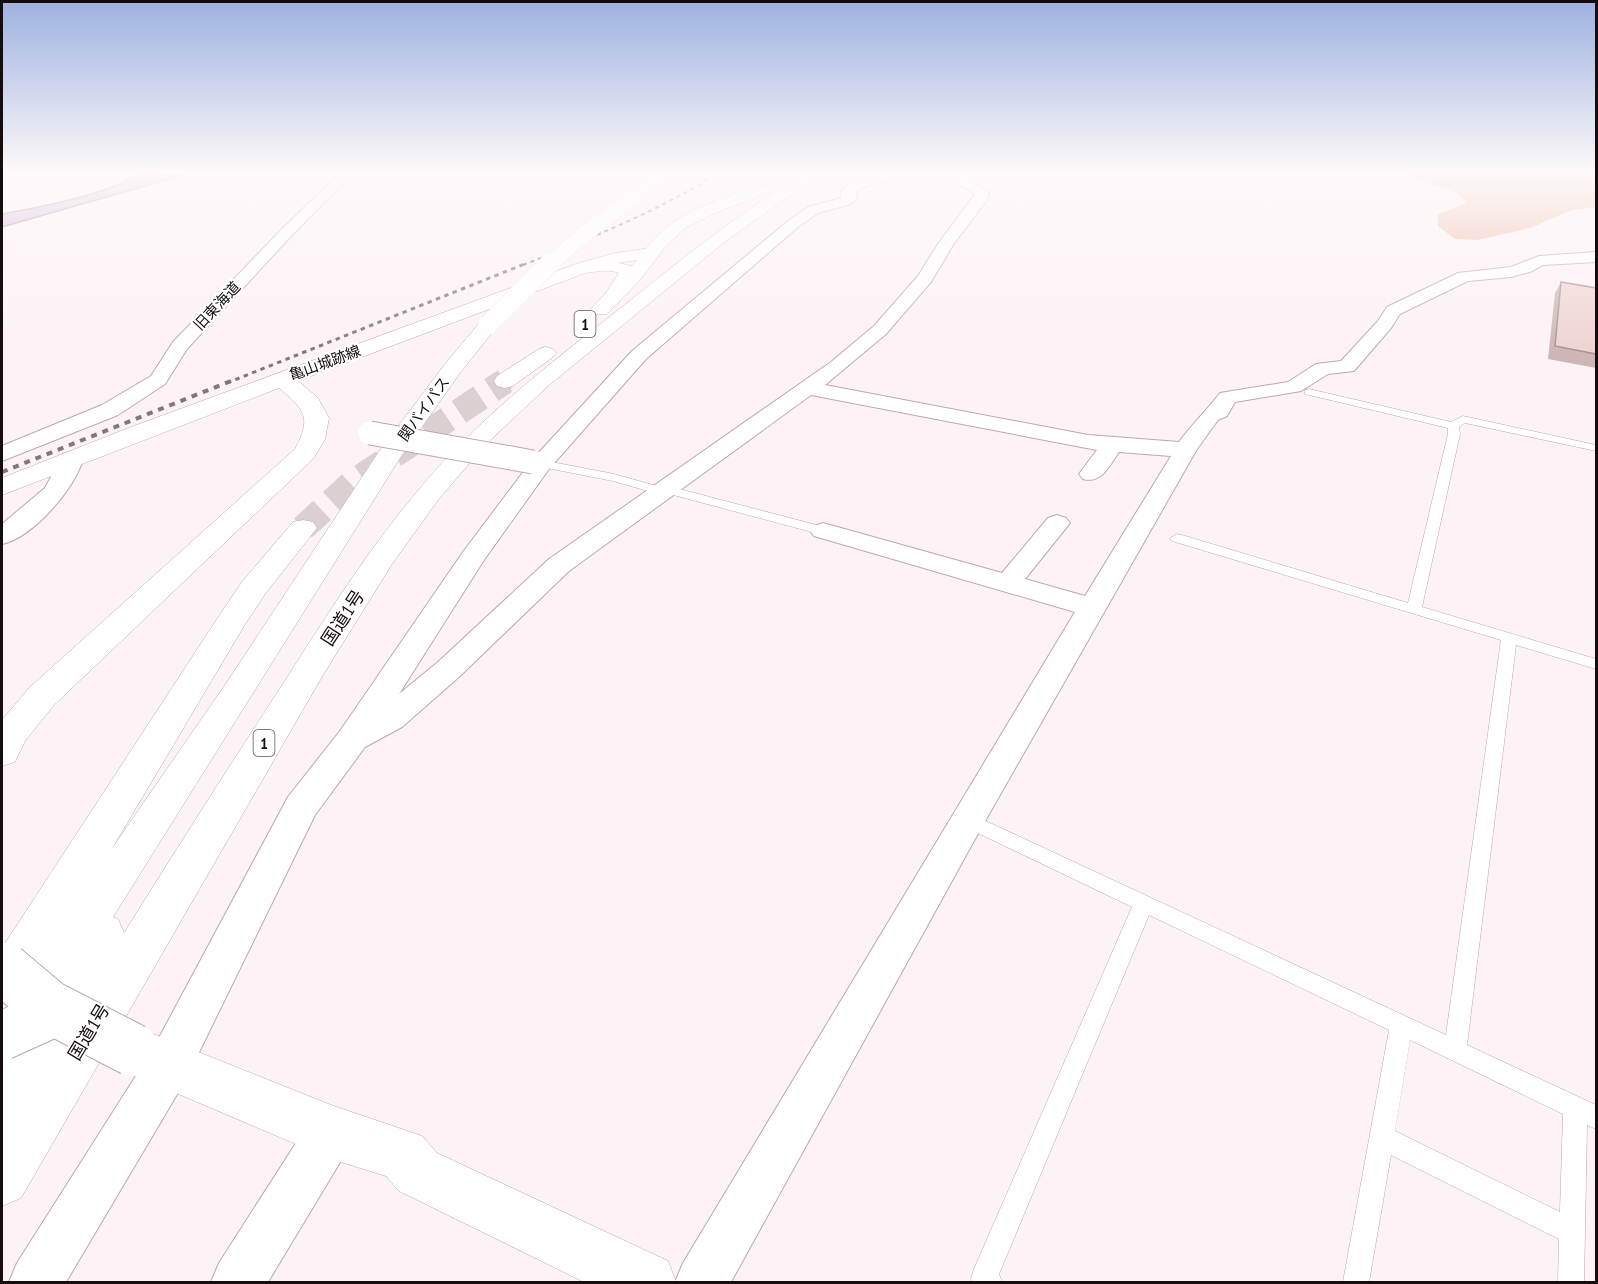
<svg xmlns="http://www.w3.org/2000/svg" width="1598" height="1284" viewBox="0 0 1598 1284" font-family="'PT Sans Narrow','Noto Sans JP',sans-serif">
<rect width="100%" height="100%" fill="#fdf2f5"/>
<polygon fill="#ebb9a4" points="1394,172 1586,172 1596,176 1596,207 1572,210 1530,228 1477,240 1455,239 1438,226 1438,214 1467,203 1456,192"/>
<path fill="#ceadd3" stroke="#967d98" stroke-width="1.5" d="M135 172H169L165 175 194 172 2 227V214C24 210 128 191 135 172Z"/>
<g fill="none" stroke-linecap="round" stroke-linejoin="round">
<polyline stroke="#dad0d2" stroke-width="20" stroke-dasharray="20 10" stroke-linecap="butt" points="503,383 505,381"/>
<polyline stroke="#dad0d2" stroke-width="26" stroke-dasharray="26 13" stroke-linecap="butt" points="303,528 352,483 505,381"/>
<defs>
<g id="lane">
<path d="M1309 389 1451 422 1463 416 1596 445V451L1465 423 1459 427 1460 434 1422 607 1596 659V669L1516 645 1467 1045 1596 1105V1129L1587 1125 1584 1282H1558L1559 1239 1391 1155 1369 1282H1343L1389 1030 1149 915 999 1274 1002 1282H972L971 1279 974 1269 1132 907 961 825 958 820 961 815 967 813 973 815 1446 1035 1501 640 1172 541 1170 538 1177 534 1182 535 1408 603 1448 434V428L1305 394V390ZM1410 1040 1563 1114 1560 1212 1395 1131Z"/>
<polygon points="541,460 614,474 660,487 664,485 828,528 829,531 823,535 666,493 662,495 613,481 537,466 535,464"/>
</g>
<g id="street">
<polygon points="341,172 354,172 291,236 187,349 165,384 118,415 2,461 2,446 102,405 151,376 173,342 281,230"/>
<path d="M884 172H968L969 179 989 193 987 200 953 245 931 282 886 334 825 385 1088 435 1179 442C1192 424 1207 410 1220 393L1288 382 1316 364 1341 361 1378 321 1387 307 1458 273 1511 267 1539 256 1596 252V262L1543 265 1530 272 1511 277 1468 281 1400 314 1391 328 1354 371 1328 374 1301 391 1235 402 1227 416 1218 420 1197 449 980 830 731 1282H675L683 1263 1075 612 814 536 810 531 814 526 823 523 1002 573 1048 518 1057 515 1066 518 1070 523 1025 579 1085 596 1171 456 1119 452C1109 466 1102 484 1083 479L1079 474 1097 450 811 395 569 571 460 676 402 727 365 747 315 815 185 1081 66 1282H9L17 1263 153 1049 288 797 340 731 463 552 533 459 632 351 788 221 808 207 841 198 842 190 849 183ZM892 178 956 179 958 184 975 194 938 244 918 276 874 326 831 362 549 559 438 662 399 694 484 560 549 469 646 359 798 227 818 213 851 204 857 198 856 191 859 189Z"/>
<path d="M71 452 79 454 83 459C75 489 32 538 2 544V524L45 488 63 454Z"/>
<polygon points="331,1108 348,1115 355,1132 348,1149 268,1282 211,1282 219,1263 314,1115"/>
</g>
<g id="secondary">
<path d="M652 248 658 249 660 253 658 257 617 263 588 272 298 381 318 398 329 418 325 439 314 458 54 705 25 741 15 762 2 766V720L30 687 295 449C312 417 305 410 279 388L2 495V478L131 427 576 264 615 253Z"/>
<polygon points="133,1026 331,1105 422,1136 437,1153 668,1261 676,1282 584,1282 399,1191 386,1176 331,1159 115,1067 108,1050 115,1033"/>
</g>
<g id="highway">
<path d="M807 172H824L727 240 548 386 485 445 438 500 392 564 323 675 21 1198 2 1206V1062L19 1032 10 1028 3 1012 4 1009 2 1010V948L217 619 242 582 293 522 303 520 313 522 317 528 265 594 244 626 111 850 225 685 378 453 445 364 481 321H495L498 325 460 373 400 458 113 917 118 919 124 933C176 850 228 768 281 687 325 618 368 549 421 487 480 417 551 363 622 307 682 259 741 211 807 172Z"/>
<path d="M765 185 770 186 772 189 770 192 715 213 685 228 666 246 640 280 607 314H593L590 310 605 294 619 273C605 267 590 275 576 272L573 268 576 264 606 260 632 266C645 251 657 233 674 222 697 206 738 191 765 185Z"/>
<polygon points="546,347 553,349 557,353 553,357 513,386 505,388 497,386 494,381 497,376 539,349"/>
</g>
</defs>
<use href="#lane" stroke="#bfa7ac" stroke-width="1"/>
<use href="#street" stroke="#bfa7ac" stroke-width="2"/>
<use href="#secondary" stroke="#bfa7ac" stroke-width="1"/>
<use href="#highway" stroke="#bfa7ac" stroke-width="1"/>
<use href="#lane" fill="#fff" fill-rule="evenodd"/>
<use href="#street" fill="#fff" fill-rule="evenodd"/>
<use href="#secondary" fill="#fff" fill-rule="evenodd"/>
<use href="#highway" fill="#fff" fill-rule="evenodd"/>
<path stroke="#82787a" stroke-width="2" stroke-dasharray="4 4" stroke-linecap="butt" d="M523 265C591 238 659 211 720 172"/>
<polyline stroke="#82787a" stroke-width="3" stroke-dasharray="4.5 4.5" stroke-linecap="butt" points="227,383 527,263"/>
<polyline stroke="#82787a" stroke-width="4" stroke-dasharray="6 6" stroke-linecap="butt" points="2,472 231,381"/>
<defs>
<polyline id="street-bridge-far1" points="370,433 533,462"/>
<polyline id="street-bridge" points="2,1036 55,1012"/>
<polyline id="secondary-bridge-far1" points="2,967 6,971"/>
<polyline id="secondary-bridge" points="4,969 48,1006 133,1050"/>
<polyline id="highway-bridge-far1" points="548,265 596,225 666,172"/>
<polyline id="highway-bridge" points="488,325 550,263"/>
</defs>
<use href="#street-bridge-far1" stroke="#bfa7ac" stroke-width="25" stroke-linecap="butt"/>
<use href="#street-bridge" stroke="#bfa7ac" stroke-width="50" stroke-linecap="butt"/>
<use href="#secondary-bridge-far1" stroke="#bfa7ac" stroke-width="43" stroke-linecap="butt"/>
<use href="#secondary-bridge" stroke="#bfa7ac" stroke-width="54" stroke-linecap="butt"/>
<use href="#highway-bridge-far1" stroke="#bfa7ac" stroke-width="16" stroke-linecap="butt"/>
<use href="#highway-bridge" stroke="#bfa7ac" stroke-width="20" stroke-linecap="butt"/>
<use href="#street-bridge-far1" stroke="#fff" stroke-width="23"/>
<use href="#street-bridge" stroke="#fff" stroke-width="48"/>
<use href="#secondary-bridge-far1" stroke="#fff" stroke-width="41"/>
<use href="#secondary-bridge" stroke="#fff" stroke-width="52"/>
<use href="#highway-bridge-far1" stroke="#fff" stroke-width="16"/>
<use href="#highway-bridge" stroke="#fff" stroke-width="20"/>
</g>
<polygon fill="#cdb6b5" points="1561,282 1596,288 1596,368 1548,359 1555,293"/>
<polygon fill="#eed4d2" stroke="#a79493" stroke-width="1.5" points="1561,282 1596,288 1596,354 1555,346"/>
<linearGradient id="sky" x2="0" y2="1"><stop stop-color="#9db1e0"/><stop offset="0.49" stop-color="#fef9fa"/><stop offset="1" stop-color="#fef9fa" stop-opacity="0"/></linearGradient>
<rect width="1598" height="352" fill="url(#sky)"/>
<g text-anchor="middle" stroke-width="4.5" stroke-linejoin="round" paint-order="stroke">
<g font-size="15" fill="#150c0e" stroke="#fff">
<text transform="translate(217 306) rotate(-47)" y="5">旧東海道</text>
<text transform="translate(325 363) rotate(-20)" y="5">亀山城跡線</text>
<text transform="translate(424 409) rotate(-54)" y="5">関バイパス</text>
</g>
<g fill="#fff" stroke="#5b5556" stroke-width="1.5">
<rect x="574.5" y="311" width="21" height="26" rx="4.5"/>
<rect x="253.5" y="730" width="21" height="26" rx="4.5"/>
</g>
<g font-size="16" font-weight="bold" fill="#150c0e">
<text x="585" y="330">1</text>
<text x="264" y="749">1</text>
</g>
<g font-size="18" fill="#150c0e" stroke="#fff">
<text transform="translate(343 618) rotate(-57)" y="6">国道1号</text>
<text transform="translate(89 1032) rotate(-59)" y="6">国道1号</text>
</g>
</g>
<rect width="1598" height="1284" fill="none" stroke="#150c0e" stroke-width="6"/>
</svg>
